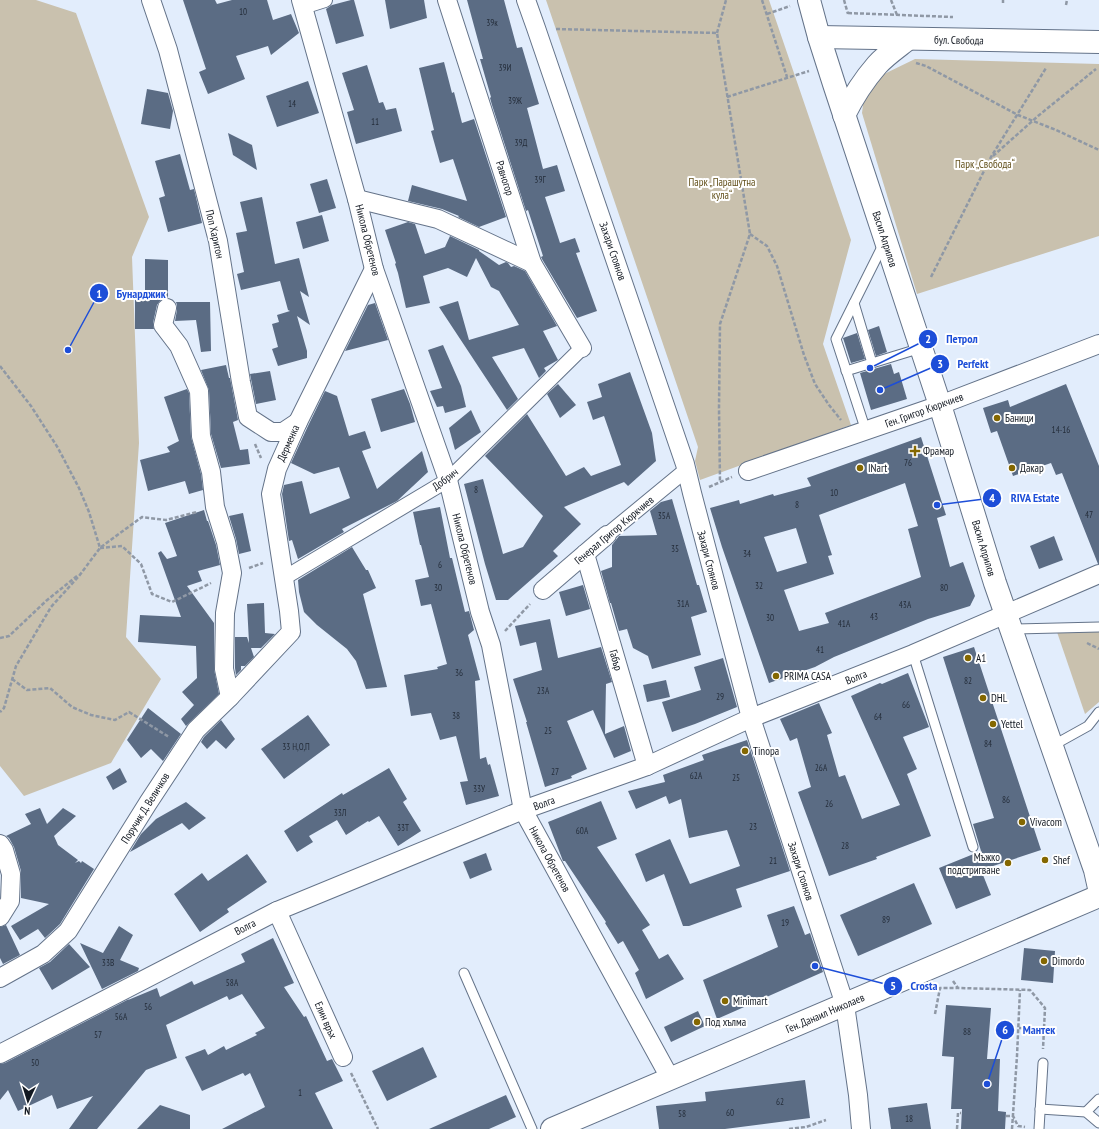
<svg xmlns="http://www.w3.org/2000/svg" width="1099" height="1129" viewBox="0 0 1099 1129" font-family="'PT Sans Narrow',sans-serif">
<rect width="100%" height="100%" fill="#e2edfc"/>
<g fill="#c9c1ae">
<polygon points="0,0 36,0 76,13 149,217 132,257 139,443 126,637 161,679 111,763 24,796 0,766"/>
<polygon points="546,0 769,0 851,240 823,344 851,425 700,480 695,461 698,447"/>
<polygon points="915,59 1099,64 1099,236 917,294 862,113 864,97 880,76"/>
<polygon points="1057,632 1099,632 1099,702 1085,714"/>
</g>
<g fill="#5b6c84" fill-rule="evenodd">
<polygon points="183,0 215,0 217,4 232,0 267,0 273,20 291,14 299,33 271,55 268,46 236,56 245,79 208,94 199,72 206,69"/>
<polygon points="351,0 354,0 364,36 336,44 326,9 332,5"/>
<polygon points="385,0 424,0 427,18 390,29"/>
<polygon points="467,0 504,0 517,48 522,47 539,104 527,108 543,169 557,165 565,191 545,197 560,243 575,238 580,252 576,253 597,311 577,318 542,259 541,257 543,256 528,210 526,211 492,105 490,98 491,97 480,59 483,59"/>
<polygon points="444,62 452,93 454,92 462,123 474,119 506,217 479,227 458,217 459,216 442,209 408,201 412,185 467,201 453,159 440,163 431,131 434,130 419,68"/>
<polygon points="367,65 379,103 383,102 386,110 396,108 402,131 356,144 347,112 354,110 342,73"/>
<polygon points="308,81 319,113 277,127 266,96"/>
<polygon points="147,89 168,93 173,111 170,129 141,124"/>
<polygon points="228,133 252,145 257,170 233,155"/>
<polygon points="180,154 190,190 194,189 202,223 168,232 159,198 165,196 155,161"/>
<polygon points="327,179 336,208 319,213 310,184"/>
<polygon points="262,197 275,264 299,258 309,297 300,291 310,325 297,316 307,351 307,358 278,366 272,349 278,347 272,324 279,322 277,315 290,311 288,310 280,281 241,290 237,274 244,272 236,233 247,231 240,202"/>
<polygon points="322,215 329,241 303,249 296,222"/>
<polygon points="408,222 415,224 425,254 445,247 450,236 479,250 479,251 499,265 506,262 508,263 511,267 514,266 525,271 557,326 543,331 558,360 544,368 546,371 539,378 524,348 492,357 518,399 507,410 439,307 458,301 469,340 519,325 499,291 491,287 476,258 467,277 448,268 423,276 430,303 406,308 398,273 395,264 396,263 385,230"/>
<polygon points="145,259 168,260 168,298 164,298 160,301 157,305 153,323 154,329 135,329 135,293 145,293"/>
<polygon points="176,302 210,302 211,351 201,352 196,320 175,321 177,310 177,305"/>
<polygon points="375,303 388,340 345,351 368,305"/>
<polygon points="879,326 887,352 876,356 868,330"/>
<polygon points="857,333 865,359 851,363 843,338"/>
<polygon points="443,345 461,386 466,407 445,413 443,406 437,407 430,391 442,388 428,350"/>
<polygon points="891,364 894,374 899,372 907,399 871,410 860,373"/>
<polygon points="226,365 229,378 230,378 238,420 233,422 240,450 248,449 250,464 221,468 211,434 209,390 201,370"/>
<polygon points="270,371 276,400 256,404 250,374"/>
<polygon points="630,372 652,433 656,461 628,486 624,482 564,507 581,524 553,551 558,556 508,600 496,600 485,564 464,484 483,479 503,554 523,547 543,516 485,456 527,414 566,476 584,467 591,476 621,465 604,416 593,420 587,402 602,397 598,384"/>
<polygon points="558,384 576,405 560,418 547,394"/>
<polygon points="1066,384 1099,466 1099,564 1098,564 1062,473 1056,475 1051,463 1013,476 997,431 991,433 983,408 1008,400 1010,407"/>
<polygon points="187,389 189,393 191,437 201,474 203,490 189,494 185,481 148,491 140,460 170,452 167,447 179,441 164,397"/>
<polygon points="404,389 410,404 415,422 381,432 371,399"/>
<polygon points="325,391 337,396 349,436 365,431 371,448 362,451 377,489 422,451 428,472 397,501 342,529 344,532 298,559 292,540 289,541 282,494 284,485 302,481 310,514 350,498 339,467 314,474 291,463 308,426"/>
<polygon points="471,410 481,432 455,450 449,428"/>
<path d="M921 437 946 515 937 518 950 567 963 562 975 596 970 606 928 619 834 657 815 667 769 683 722 547 710 508 739 500 740 504 773 494 774 496 811 486 807 478ZM905 483 918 526 908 529 921 577 825 613 829 623 799 631 784 590 834 574 828 556 832 555 819 515ZM796 528 807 563 777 572 764 537Z"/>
<polygon points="672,499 697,585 699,585 707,612 691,617 701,655 652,669 648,656 633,648 627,629 619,631 611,603 610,603 601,571 612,567 612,545 619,536 657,535 650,511 661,502"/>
<polygon points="440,507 450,558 452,558 465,612 469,611 474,630 468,635 480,680 475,681 480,759 486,757 488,765 490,764 499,796 466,805 460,782 468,781 456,736 440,740 431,713 411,716 404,675 438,669 437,667 447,664 431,604 421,606 415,580 429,577 421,545 420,545 413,512"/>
<polygon points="204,510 207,521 208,521 216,545 220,565 198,571 202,581 187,586 214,623 214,669 219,694 186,726 181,719 194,705 182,692 197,678 196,646 138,642 140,615 181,617 158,553 161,551 167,559 177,556 165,523"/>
<polygon points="243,513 251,551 239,554 236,539 229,516"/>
<polygon points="1054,536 1063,560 1039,569 1030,546"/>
<polygon points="352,547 366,570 368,570 376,588 363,594 387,687 366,689 356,661 347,649 317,625 304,612 299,592 298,580"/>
<polygon points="583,585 590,609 566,616 559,592"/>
<polygon points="264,603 265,633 275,634 261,648 251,648 254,657 245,666 241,666 241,670 236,675 235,668 235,637 247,637 249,643 247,604"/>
<polygon points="550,619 558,658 601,647 612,682 606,684 605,734 624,726 631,751 614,758 593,710 567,721 587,769 571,776 572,778 545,787 526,722 527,722 513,679 542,670 536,642 520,646 515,626"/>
<polygon points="974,647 1041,850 981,870 991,895 956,909 939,868 981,851 973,824 994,818 943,657"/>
<polygon points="723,658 737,707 695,724 672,732 662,702 701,690 694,667"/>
<polygon points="908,673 929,727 903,737 917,769 907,774 931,836 876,857 877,859 829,876 798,792 811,787 797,738 790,741 780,719 819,703 832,733 827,735 839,777 845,775 862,819 900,805 851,696 880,683 882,684"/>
<polygon points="666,680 670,697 647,702 643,685"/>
<polygon points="148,708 181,734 163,761 151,749 141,758 127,740"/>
<polygon points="308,715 330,745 284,779 261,749"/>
<polygon points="221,720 235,739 226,749 216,740 207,749 201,742 204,737"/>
<polygon points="747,740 790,871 736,889 742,907 689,926 683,926 664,874 646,882 635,854 670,839 690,884 740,866 727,830 689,838 681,799 669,804 666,796 636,809 628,791 665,782 663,775 704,760 702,755"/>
<polygon points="120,768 127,782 113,790 106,777"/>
<polygon points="389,768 407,799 403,802 421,831 398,846 379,816 369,822 368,821 346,835 337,820 309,836 313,842 297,852 284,831 342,793 343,795"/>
<polygon points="601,801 617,839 597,847 650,925 642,930 659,959 668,954 684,979 646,999 635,973 639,970 623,941 618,944 605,923 606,922 565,861 563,861 548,822"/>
<polygon points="186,802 206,818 189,830 182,823 130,852 141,834 156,819"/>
<polygon points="40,808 47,824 63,808 76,816 54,836 58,845 78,860 75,863 79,861 81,863 82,861 94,869 60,924 45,938 38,929 20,940 11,926 49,904 21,898 21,871 14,847 9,838 6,836 31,824 25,814"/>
<polygon points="486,853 492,870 470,879 463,862"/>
<polygon points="247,854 267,882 227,909 229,912 200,932 174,894 202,873 208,881"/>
<polygon points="914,883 932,924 858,956 840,915"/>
<polygon points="794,906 805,935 810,933 823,972 717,1019 703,980 778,947 767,915"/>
<polygon points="6,925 20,955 3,964 0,958 0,927"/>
<polygon points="119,926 133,935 120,960 139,968 138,971 102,989 80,943 103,953"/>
<polygon points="273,938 294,983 284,987 304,1017 306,1016 327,1061 332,1059 343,1081 315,1093 333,1129 222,1129 265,1107 250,1073 245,1076 243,1073 202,1091 185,1057 205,1049 208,1055 224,1046 226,1050 257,1035 255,1033 265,1028 242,994 229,1000 227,996 166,1025 177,1058 146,1070 97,1129 69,1129 93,1096 57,1109 52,1095 18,1111 8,1090 0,1100 0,1064 5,1063 129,999 128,1000 157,988 160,997 192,981 194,985 245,962 241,954"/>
<polygon points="69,944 90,967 52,990 39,968 50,962"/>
<polygon points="1024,948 1055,951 1053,983 1021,980"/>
<polygon points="946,1005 991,1008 987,1059 1000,1059 998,1111 1006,1112 1005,1129 961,1129 962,1109 951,1109 954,1057 942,1056"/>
<polygon points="698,1011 705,1026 671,1042 664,1027"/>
<polygon points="423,1047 437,1077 387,1101 372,1071"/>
<polygon points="805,1080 810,1118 725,1129 659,1129 656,1106 706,1101 705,1092"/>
<polygon points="506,1095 516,1117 489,1129 429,1129"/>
<polygon points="927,1103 931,1129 891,1129 888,1108"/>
<polygon points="160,1105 190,1115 190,1129 137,1129"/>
</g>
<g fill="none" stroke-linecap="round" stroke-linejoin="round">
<defs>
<g id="service">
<polyline points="854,303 872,363"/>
<polyline points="846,371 921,348"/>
<polyline points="866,431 836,339 884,243"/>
<polyline points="1011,629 1099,627"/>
<polyline points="913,654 973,847"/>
<polyline points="1052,746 1088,726 1099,712"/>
<polyline points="464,973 532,1129"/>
<polyline points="1040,1109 1086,1112 1099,1123"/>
<polyline points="1086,1112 1099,1099"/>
<polyline points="1039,1129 1043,1063"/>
</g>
<g id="pedestrian">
<polyline points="303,7 325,0"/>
<polyline points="607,535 686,470"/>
<polyline points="284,578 448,480 582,348"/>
</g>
<g id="minor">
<polyline points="151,0 168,50 218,241 241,382 248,417 271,432 283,432 298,422"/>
<polyline points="301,0 357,199 374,269 448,480 480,612 491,645 523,810 670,1078"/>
<polyline points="447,0 532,263 582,348"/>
<polyline points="526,0 536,28 685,464 692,493 751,718 845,1005 858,1095 861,1129"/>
<polyline points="357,199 438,219 532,263"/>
<polyline points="167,308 163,325 179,346 199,391 201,436 211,472 215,507 226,542 232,573 225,613 224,669 230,697"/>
<polyline points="748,471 940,405 1099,344"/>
<polyline points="585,554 647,766"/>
<polyline points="543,590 607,535"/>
<polyline points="0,844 4,850 11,874 10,901 0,917"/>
<polyline points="277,911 343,1057"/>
<polyline points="0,978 43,954 68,931 148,803 196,730 230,697 291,632 289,611 271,494 277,469 298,422 374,269"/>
<polyline points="0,1054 277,911 523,810 647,766 751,718 913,654 1099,574"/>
</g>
<g id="tertiary">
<polyline points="819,37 1099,42"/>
<polyline points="552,1129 1099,896"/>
</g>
<g id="secondary">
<polyline points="809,0 819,37 834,84 940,405 995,583 1095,870 1099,888"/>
<path d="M844 115C853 97 864 80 877 65 886 55 898 47 908 39"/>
</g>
</defs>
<use href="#service" stroke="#647389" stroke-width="11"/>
<use href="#pedestrian" stroke="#647389" stroke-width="16"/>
<use href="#minor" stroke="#647389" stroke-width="20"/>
<use href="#tertiary" stroke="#647389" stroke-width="24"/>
<use href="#secondary" stroke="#647389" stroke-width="24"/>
<g stroke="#8f98a5" stroke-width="2.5" stroke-dasharray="4 2" stroke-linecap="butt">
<polyline points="762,0 787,77"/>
<polyline points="844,0 848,14"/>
<polyline points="891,0 897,15"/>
<polyline points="1003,3 1003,0"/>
<polyline points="1066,5 1067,0"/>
<polyline points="848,13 953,17"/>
<polyline points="767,14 790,6"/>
<polyline points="556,29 717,33 750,234 720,324 719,408 720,482"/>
<polyline points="717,33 726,0"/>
<polyline points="916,63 926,66 1018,115 1056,130 1099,150"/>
<polyline points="727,97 809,71"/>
<polyline points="993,156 1038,116 1096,69"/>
<polyline points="750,234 767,246 777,266 804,355 815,384 829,405 841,420"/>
<polyline points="931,277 991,157 1046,68"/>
<polyline points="0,366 31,406 58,448 79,488 89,512 100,548 79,576 51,607 16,666 4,708 0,712"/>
<polyline points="255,444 261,458"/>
<polyline points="709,487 732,477"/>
<polyline points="101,547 142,517 166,520 197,512"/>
<polyline points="100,548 122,546 141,564 152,594 172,602 211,583"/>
<polyline points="249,568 263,563"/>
<polyline points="505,631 530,604"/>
<polyline points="0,638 9,636 46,601 77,576"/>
<polyline points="1087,643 1099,649"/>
<polyline points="12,679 27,690 50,688 72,707 91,715 115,720 129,712 169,737"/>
<polyline points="953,981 958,988 1030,990 1045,1008 1043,1049"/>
<polyline points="935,1014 940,988 957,988"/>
<polyline points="1019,1028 1044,1030"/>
<polyline points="351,1073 378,1129"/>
<polyline points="1006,1116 1013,1116 1018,1126 1025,1127"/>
<polyline points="789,1129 806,1127 826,1120"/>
<polyline points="957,1129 958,1113 961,1113"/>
<polyline points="1012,1129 1017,1056 1020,990"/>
</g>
<use href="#service" stroke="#fff" stroke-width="9"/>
<use href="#pedestrian" stroke="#fff" stroke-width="14"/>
<use href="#minor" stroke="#fff" stroke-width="18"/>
<use href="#tertiary" stroke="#fff" stroke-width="22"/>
<use href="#secondary" stroke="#fff" stroke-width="22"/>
</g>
<g fill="#846700" stroke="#fff" stroke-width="1.5">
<circle cx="997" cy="418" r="4"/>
<path d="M913 445h4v4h4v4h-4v4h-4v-4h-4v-4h4z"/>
<circle cx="860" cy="468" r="4"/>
<circle cx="1012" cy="468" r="4"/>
<circle cx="968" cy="658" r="4"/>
<circle cx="776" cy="676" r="4"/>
<circle cx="983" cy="698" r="4"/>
<circle cx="993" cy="724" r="4"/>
<circle cx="745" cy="751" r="4"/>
<circle cx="1022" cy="822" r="4"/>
<circle cx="1045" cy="860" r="4"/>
<circle cx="1008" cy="863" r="4"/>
<circle cx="1044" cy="961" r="4"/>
<circle cx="725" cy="1001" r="4"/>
<circle cx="697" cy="1022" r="4"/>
</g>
<g text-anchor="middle" stroke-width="4" stroke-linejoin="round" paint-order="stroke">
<g font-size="9" fill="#242d3a">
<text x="243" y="15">10</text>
<text x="492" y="26">39к</text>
<text x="505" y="71">39И</text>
<text x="515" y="104">39Ж</text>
<text x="292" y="107">14</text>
<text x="375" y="125">11</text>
<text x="521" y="146">39Д</text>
<text x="540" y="183">39Г</text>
<text x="1061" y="433">14-16</text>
<text x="908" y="466">76</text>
<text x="476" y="493">8</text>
<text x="834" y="496">10</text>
<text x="797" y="508">8</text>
<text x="1089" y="518">47</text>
<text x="664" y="519">35А</text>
<text x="675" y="552">35</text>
<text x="747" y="557">34</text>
<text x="440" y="568">6</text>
<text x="759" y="589">32</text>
<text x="438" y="591">30</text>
<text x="944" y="591">80</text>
<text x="683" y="607">31А</text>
<text x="905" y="608">43А</text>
<text x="874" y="620">43</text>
<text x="770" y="621">30</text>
<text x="844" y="627">41А</text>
<text x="820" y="653">41</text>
<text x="459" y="676">36</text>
<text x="968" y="684">82</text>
<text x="543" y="694">23А</text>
<text x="720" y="700">29</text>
<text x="906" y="708">66</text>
<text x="456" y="719">38</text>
<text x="878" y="720">64</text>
<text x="548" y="734">25</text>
<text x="988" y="747">84</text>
<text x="296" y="750">33 Н,О,П</text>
<text x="821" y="771">26А</text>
<text x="555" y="775">27</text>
<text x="696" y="779">62А</text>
<text x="736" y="781">25</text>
<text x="479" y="792">33У</text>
<text x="1006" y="803">86</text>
<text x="829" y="807">26</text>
<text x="340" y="816">33Л</text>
<text x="753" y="830">23</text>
<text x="403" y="831">33Т</text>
<text x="582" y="834">60А</text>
<text x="845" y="849">28</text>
<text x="773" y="864">21</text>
<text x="886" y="923">89</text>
<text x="785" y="926">19</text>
<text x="108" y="966">33В</text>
<text x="232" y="986">58А</text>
<text x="148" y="1010">56</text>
<text x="121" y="1020">56А</text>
<text x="967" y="1035">88</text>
<text x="98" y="1038">57</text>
<text x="35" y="1066">50</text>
<text x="300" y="1096">1</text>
<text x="780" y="1105">62</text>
<text x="730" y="1116">60</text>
<text x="682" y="1117">58</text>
<text x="909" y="1122">18</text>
</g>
<g font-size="11" fill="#121821" stroke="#fff">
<text transform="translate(959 40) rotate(1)" y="4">бул. Свобода</text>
<text transform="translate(505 178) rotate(72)" y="4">Равногор</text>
<text transform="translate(215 234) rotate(77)" y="4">Поп Харитон</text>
<text transform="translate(885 239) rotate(72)" y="4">Васил Априлов</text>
<text transform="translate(368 240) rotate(76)" y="4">Никола Обретенов</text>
<text transform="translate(613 251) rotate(71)" y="4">Захари Стоянов</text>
<text transform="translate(924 410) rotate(-20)" y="4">Ген. Григор Кюркчиев</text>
<text transform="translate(288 443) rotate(-66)" y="4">Дерменка</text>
<text transform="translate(445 479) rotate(-37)" y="4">Добрич</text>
<text transform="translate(614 530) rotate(-40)" y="4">Генерал Григор Кюркчиев</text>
<text transform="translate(984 548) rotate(73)" y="4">Васил Априлов</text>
<text transform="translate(465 549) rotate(76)" y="4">Никола Обретенов</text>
<text transform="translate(709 560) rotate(75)" y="4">Захари Стоянов</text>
<text transform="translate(616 660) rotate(74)" y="4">Габър</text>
<text transform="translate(856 677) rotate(-22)" y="4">Волга</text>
<text transform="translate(544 803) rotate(-20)" y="4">Волга</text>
<text transform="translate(145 808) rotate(-58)" y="4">Поручик Д. Величков</text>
<text transform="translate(550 859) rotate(61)" y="4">Никола Обретенов</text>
<text transform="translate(801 871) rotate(72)" y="4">Захари Стоянов</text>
<text transform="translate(245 927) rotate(-27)" y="4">Волга</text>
<text transform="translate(825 1013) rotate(-23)" y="4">Ген. Данаил Николаев</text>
<text transform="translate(326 1020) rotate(66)" y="4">Елин връх</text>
</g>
<g font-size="11" fill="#63511c" stroke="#fff">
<text x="985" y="168">Парк „Свобода“</text>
<text x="722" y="186">Парк „Парашутна<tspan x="722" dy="13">кула“</tspan></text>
</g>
<g font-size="11" fill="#121821" stroke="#fff" text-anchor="start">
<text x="1005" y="422">Баници</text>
<text x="923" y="455">Фрамар</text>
<text x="868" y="472">INart</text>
<text x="1020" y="472">Дакар</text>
<text x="976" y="662">A1</text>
<text x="784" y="680">PRIMA CASA</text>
<text x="991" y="702">DHL</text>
<text x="1001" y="728">Yettel</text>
<text x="753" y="755">Tinopa</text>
<text x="1030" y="826">Vivacom</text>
<text x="1000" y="861" text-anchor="end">Мъжко<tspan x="1000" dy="13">подстригване</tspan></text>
<text x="1053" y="864">Shef</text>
<text x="1052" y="965">Dimordo</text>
<text x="733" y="1005">Minimart</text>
<text x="705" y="1026">Под хълма</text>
</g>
</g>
<path fill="none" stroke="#1d4ed8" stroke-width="1.5" d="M68 350L99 293M870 368L928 339M880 390L940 364M937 505L992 498M815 966L893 986M987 1084L1005 1030"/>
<g fill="#1d4ed8" stroke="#fff" stroke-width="1.5">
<circle cx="68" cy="350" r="4"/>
<circle cx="870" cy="368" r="4"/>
<circle cx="880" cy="390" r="4"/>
<circle cx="937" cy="505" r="4"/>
<circle cx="815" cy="966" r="4"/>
<circle cx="987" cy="1084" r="4"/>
<circle cx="99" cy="293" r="10"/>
<circle cx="928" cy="339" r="10"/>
<circle cx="940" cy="364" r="10"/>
<circle cx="992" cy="498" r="10"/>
<circle cx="893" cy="986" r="10"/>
<circle cx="1005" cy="1030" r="10"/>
</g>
<g font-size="12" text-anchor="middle" font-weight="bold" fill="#fff">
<text x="99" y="298">1</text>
<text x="928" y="343">2</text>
<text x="940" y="368">3</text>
<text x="992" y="502">4</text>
<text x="893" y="990">5</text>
<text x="1005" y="1034">6</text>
</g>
<g font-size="12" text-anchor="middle" font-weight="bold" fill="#1d4ed8" stroke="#fff" stroke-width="4" stroke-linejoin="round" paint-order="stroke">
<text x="141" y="298">Бунарджик</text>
<text x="962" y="343">Петрол</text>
<text x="973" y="368">Perfekt</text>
<text x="1035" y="502">RIVA Estate</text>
<text x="924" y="990">Crosta</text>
<text x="1039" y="1034">Мантек</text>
</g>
<g transform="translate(28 1101) rotate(184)" stroke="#ffffff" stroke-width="3" paint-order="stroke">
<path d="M0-3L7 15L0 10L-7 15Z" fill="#121821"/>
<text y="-6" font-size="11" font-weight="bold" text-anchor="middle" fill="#121821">N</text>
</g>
</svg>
